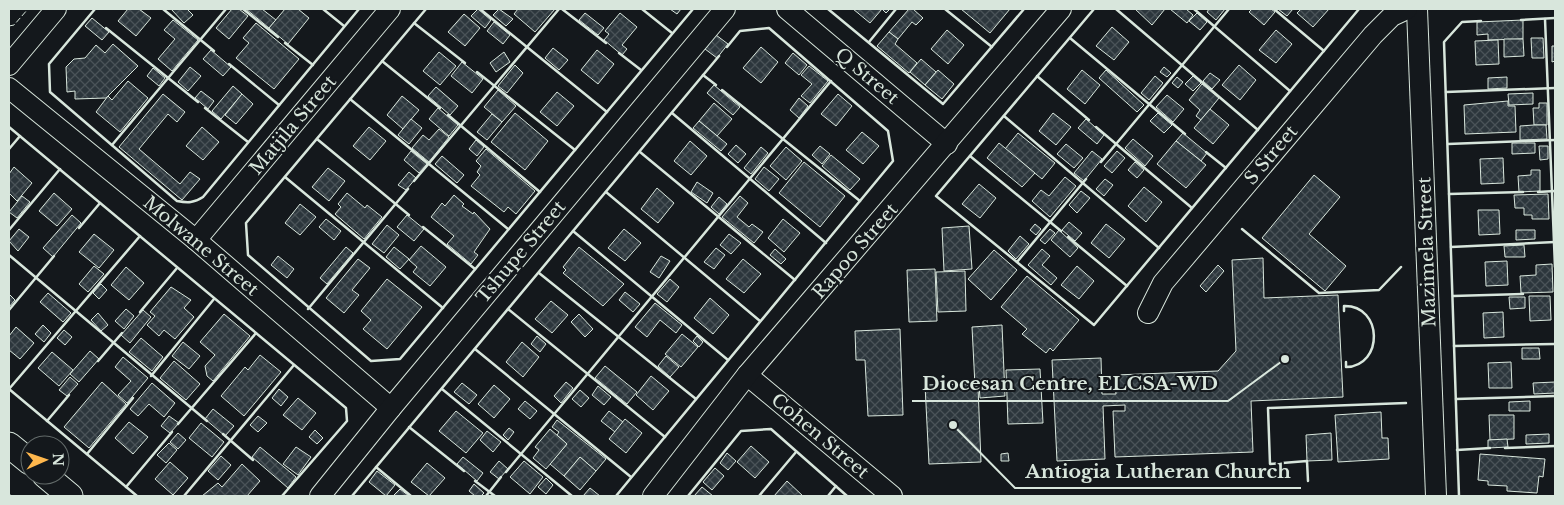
<svg xmlns="http://www.w3.org/2000/svg" width="1564" height="505" viewBox="0 0 1564 505" font-family="'Libre Baskerville',serif">
<defs>
<pattern id="building-cross-hatch" width="8" height="8" patternUnits="userSpaceOnUse" patternTransform="scale(1.25)"><rect width="8" height="8" fill="#2c363c"/><path d="M0 0l8 8M0 8l8-8" fill="none" stroke="#4a5358"/></pattern>
</defs>
<rect width="100%" height="100%" fill="#14181c"/>
<g fill="url(#building-cross-hatch)" stroke="#d8e6dc">
<polygon points="128,9 139,9 151,18 136,36 118,21"/>
<polygon points="171,9 187,9 193,15 184,23"/>
<polygon points="232,9 239,9 248,16 229,39 216,28"/>
<polygon points="246,9 262,9 276,20 269,28"/>
<polygon points="285,9 298,9 309,18 288,44 269,28"/>
<polygon points="478,9 491,20 485,28 471,16"/>
<polygon points="499,9 513,19 506,26 493,15"/>
<polygon points="518,9 555,9 535,32 514,14"/>
<polygon points="670,9 681,9 677,14"/>
<polygon points="853,9 890,9 886,13 882,9 870,23"/>
<polygon points="909,9 913,9 923,18 916,25 912,22 898,39 889,32"/>
<polygon points="961,9 1010,9 990,33"/>
<polygon points="1135,9 1165,9 1152,25"/>
<polygon points="1170,9 1186,9 1193,15 1187,23"/>
<polygon points="1209,9 1225,9 1216,20 1207,12"/>
<polygon points="1252,9 1271,9 1275,12 1264,25 1249,12"/>
<polygon points="1278,9 1293,9 1287,16"/>
<polygon points="1301,9 1329,9 1313,27 1297,13"/>
<polygon points="585,13 604,28 598,35 579,20"/>
<polygon points="620,13 637,27 622,45 627,49 622,55 604,40 609,34 605,31"/>
<polygon points="1197,13 1207,22 1200,30 1189,21"/>
<polygon points="464,14 480,28 465,46 448,32"/>
<polygon points="92,18 109,32 102,40 85,26"/>
<polygon points="173,20 198,40 172,71 158,59 175,39 164,30"/>
<polygon points="1523,20 1523,39 1488,40 1488,34 1477,35 1477,22"/>
<polygon points="494,22 510,35 503,44 487,31"/>
<polygon points="256,23 299,59 274,89 236,58 249,43 243,38"/>
<polygon points="1112,27 1129,42 1114,60 1096,46"/>
<polygon points="947,30 964,45 948,64 931,49"/>
<polygon points="1276,30 1292,44 1276,63 1259,50"/>
<polygon points="889,32 898,39 895,44 917,63 909,73 877,46"/>
<polygon points="716,35 728,44 717,58 705,49"/>
<polygon points="1531,38 1543,38 1544,58 1532,58"/>
<polygon points="1504,39 1523,39 1524,56 1504,57"/>
<polygon points="1498,40 1499,64 1476,65 1475,41"/>
<polygon points="113,44 138,66 106,98 75,99 75,91 67,92 66,67 74,59 85,58 96,45 105,53"/>
<polygon points="1552,46 1555,46 1555,61 1552,62"/>
<polygon points="761,47 778,62 761,83 743,68"/>
<polygon points="553,48 568,60 559,70 545,58"/>
<polygon points="211,50 231,67 223,76 203,59"/>
<polygon points="597,50 614,64 598,84 581,70"/>
<polygon points="439,52 456,66 440,85 423,71"/>
<polygon points="504,52 510,62 496,72 490,63"/>
<polygon points="793,53 807,65 799,75 785,63"/>
<polygon points="921,59 936,72 925,85 910,72"/>
<polygon points="462,62 483,79 472,93 451,76"/>
<polygon points="515,65 523,73 507,93 498,86"/>
<polygon points="1239,65 1256,80 1240,100 1222,85"/>
<polygon points="809,66 828,81 810,103 801,96 812,84 801,75"/>
<polygon points="190,67 201,76 188,91 178,82"/>
<polygon points="1164,67 1171,73 1167,77 1160,72"/>
<polygon points="153,68 165,78 159,86 147,76"/>
<polygon points="938,70 954,84 942,99 925,85"/>
<polygon points="1082,70 1100,85 1085,104 1067,89"/>
<polygon points="1106,70 1144,105 1137,112 1099,78"/>
<polygon points="1210,73 1220,80 1212,89 1203,81"/>
<polygon points="1155,76 1163,83 1149,100 1141,93"/>
<polygon points="1193,76 1201,83 1193,91 1185,84"/>
<polygon points="1177,77 1183,82 1178,88 1172,83"/>
<polygon points="1507,77 1507,88 1488,89 1488,78"/>
<polygon points="128,81 148,98 120,132 96,112 108,96 112,100"/>
<polygon points="1202,84 1219,98 1201,120 1196,116 1200,110 1189,100"/>
<polygon points="714,85 740,107 733,115 707,93"/>
<polygon points="233,86 242,94 221,119 212,111"/>
<polygon points="436,87 458,106 450,115 428,96"/>
<polygon points="498,90 516,106 502,122 484,107"/>
<polygon points="201,91 214,101 208,109 195,98"/>
<polygon points="557,92 574,106 557,126 540,112"/>
<polygon points="1533,93 1533,104 1509,105 1508,94"/>
<polygon points="163,94 185,112 177,122 168,114 139,149 180,184 190,172 200,179 182,200 119,147"/>
<polygon points="242,94 253,104 236,124 225,115"/>
<polygon points="838,94 852,106 836,126 821,114"/>
<polygon points="1167,95 1184,109 1173,122 1156,107"/>
<polygon points="402,96 419,110 403,129 387,115"/>
<polygon points="799,98 808,106 799,118 790,110"/>
<polygon points="1508,101 1508,106 1515,106 1516,132 1465,134 1464,105"/>
<polygon points="714,103 732,119 717,136 699,121"/>
<polygon points="1539,103 1547,103 1547,125 1534,125 1533,108 1539,108"/>
<polygon points="438,108 458,125 449,136 429,119"/>
<polygon points="1210,109 1229,125 1213,144 1194,128"/>
<polygon points="515,113 548,141 525,170 491,142"/>
<polygon points="1053,113 1071,127 1056,145 1039,131"/>
<polygon points="1158,113 1172,125 1164,133 1150,121"/>
<polygon points="492,114 502,122 487,140 477,132"/>
<polygon points="411,119 422,128 409,144 398,135"/>
<polygon points="1086,119 1104,135 1097,144 1078,128"/>
<polygon points="699,121 727,144 721,151 693,128"/>
<polygon points="1534,125 1546,125 1547,139 1520,140 1520,126"/>
<polygon points="202,127 219,142 203,160 186,146"/>
<polygon points="369,127 386,141 370,160 353,146"/>
<polygon points="439,129 449,137 429,162 412,148 423,135 429,140"/>
<polygon points="862,132 879,146 863,164 846,150"/>
<polygon points="1018,133 1055,163 1042,179 1005,149"/>
<polygon points="1183,133 1207,153 1201,161 1176,141"/>
<polygon points="1133,139 1153,156 1145,166 1125,148"/>
<polygon points="476,140 484,147 477,156 469,149"/>
<polygon points="690,141 707,156 691,175 674,161"/>
<polygon points="1176,141 1206,165 1186,188 1157,164"/>
<polygon points="999,143 1035,173 1022,187 987,158"/>
<polygon points="1512,143 1535,143 1535,153 1512,154"/>
<polygon points="1066,144 1083,158 1074,168 1057,154"/>
<polygon points="736,145 746,154 738,163 728,154"/>
<polygon points="820,146 830,154 822,164 812,155"/>
<polygon points="1539,146 1548,146 1548,159 1540,160"/>
<polygon points="761,147 768,153 751,174 744,168"/>
<polygon points="786,147 802,161 786,180 770,166"/>
<polygon points="486,149 535,191 516,214 508,207 504,212 471,186 480,175 477,172 481,166 476,161"/>
<polygon points="411,151 427,164 419,173 404,160"/>
<polygon points="1092,151 1102,159 1084,181 1074,173"/>
<polygon points="1117,151 1125,158 1112,173 1104,166"/>
<polygon points="831,155 860,179 850,190 822,166"/>
<polygon points="442,156 464,175 457,183 435,164"/>
<polygon points="1503,158 1504,183 1481,184 1480,159"/>
<polygon points="804,162 845,196 820,227 779,193"/>
<polygon points="1135,162 1144,170 1137,178 1128,170"/>
<polygon points="14,167 32,183 17,201 9,193 9,174"/>
<polygon points="764,167 779,179 769,191 755,179"/>
<polygon points="328,168 345,181 329,201 312,187"/>
<polygon points="1531,170 1540,170 1540,191 1519,192 1518,176 1531,175"/>
<polygon points="409,172 416,178 406,190 398,185"/>
<polygon points="1314,175 1340,197 1309,234 1346,266 1325,291 1262,238"/>
<polygon points="1065,177 1076,186 1050,217 1032,201 1041,190 1049,196"/>
<polygon points="1105,179 1113,185 1104,196 1096,189"/>
<polygon points="697,182 713,193 707,203 691,192"/>
<polygon points="979,184 996,198 980,218 962,204"/>
<polygon points="1144,187 1162,202 1146,222 1128,206"/>
<polygon points="657,188 674,203 658,223 641,209"/>
<polygon points="1081,191 1090,198 1077,213 1069,205"/>
<polygon points="54,193 72,209 57,226 39,211"/>
<polygon points="347,193 365,208 367,205 382,217 364,239 335,214 341,207 338,204"/>
<polygon points="1548,194 1549,219 1532,219 1532,215 1524,215 1524,208 1515,208 1514,195"/>
<polygon points="454,195 464,204 462,206 473,214 474,212 490,229 474,252 478,255 471,264 447,244 454,236 431,217 442,203 445,206"/>
<polygon points="22,196 30,202 17,218 9,212"/>
<polygon points="740,196 748,203 737,217 749,227 752,224 763,232 754,243 722,217"/>
<polygon points="719,197 727,204 719,214 711,207"/>
<polygon points="300,204 316,217 300,235 285,223"/>
<polygon points="1478,210 1499,210 1500,234 1479,235"/>
<polygon points="72,215 81,223 53,257 43,248"/>
<polygon points="407,215 424,229 414,241 397,227"/>
<polygon points="326,219 341,231 334,240 319,227"/>
<polygon points="783,219 800,233 784,252 768,238"/>
<polygon points="1069,222 1082,233 1075,241 1062,230"/>
<polygon points="1035,224 1041,229 1036,235 1030,230"/>
<polygon points="1106,224 1125,239 1109,258 1091,243"/>
<polygon points="387,225 399,235 384,253 372,244"/>
<polygon points="969,226 972,269 944,271 942,228"/>
<polygon points="19,229 29,237 18,251 9,241"/>
<polygon points="624,229 641,243 625,261 608,248"/>
<polygon points="1050,229 1055,233 1045,244 1040,240"/>
<polygon points="1059,230 1078,248 1070,257 1051,240"/>
<polygon points="1516,230 1535,230 1535,239 1516,240"/>
<polygon points="94,234 114,250 99,268 79,252"/>
<polygon points="729,234 741,243 731,254 720,245"/>
<polygon points="1020,236 1029,244 1016,259 1008,251"/>
<polygon points="1524,245 1525,257 1505,257 1504,246"/>
<polygon points="421,246 446,267 430,286 413,272 417,267 409,260"/>
<polygon points="346,247 353,253 327,284 320,278"/>
<polygon points="394,247 409,259 400,269 386,257"/>
<polygon points="579,247 624,284 603,306 563,273 566,270 563,267"/>
<polygon points="716,248 725,255 714,269 704,262"/>
<polygon points="775,249 786,259 781,264 770,255"/>
<polygon points="1042,249 1050,256 1042,265 1057,278 1051,285 1028,265"/>
<polygon points="994,250 1017,270 991,300 968,279"/>
<polygon points="278,256 294,269 287,278 271,265"/>
<polygon points="661,256 670,261 659,278 650,272"/>
<polygon points="1263,258 1264,298 1338,295 1343,397 1251,401 1253,452 1115,457 1113,411 1125,411 1125,405 1103,406 1105,459 1057,461 1052,360 1101,358 1102,394 1116,394 1115,375 1218,371 1236,351 1232,260"/>
<polygon points="358,259 370,268 352,290 359,295 344,313 326,298"/>
<polygon points="743,259 761,274 744,293 726,279"/>
<polygon points="1507,261 1508,285 1486,286 1485,262"/>
<polygon points="1552,264 1553,292 1521,293 1520,276 1536,275 1536,265"/>
<polygon points="1218,265 1224,271 1206,292 1200,286"/>
<polygon points="94,266 104,274 88,292 79,284"/>
<polygon points="1077,266 1094,281 1079,299 1061,285"/>
<polygon points="126,267 144,283 129,300 111,285"/>
<polygon points="935,269 937,321 909,322 907,270"/>
<polygon points="965,271 966,311 938,312 936,272"/>
<polygon points="1027,276 1079,320 1053,351 1050,348 1046,353 1022,334 1027,329 1001,307"/>
<polygon points="387,279 422,307 387,349 363,329 371,320 361,311"/>
<polygon points="670,279 679,287 667,302 657,294"/>
<polygon points="101,284 107,290 99,299 93,293"/>
<polygon points="171,287 191,300 184,308 194,317 175,339 164,330 159,336 147,325 155,316 150,312"/>
<polygon points="625,292 640,304 633,312 619,300"/>
<polygon points="48,293 71,313 63,322 40,302"/>
<polygon points="9,294 15,300 9,307"/>
<polygon points="1529,296 1550,296 1551,320 1530,321"/>
<polygon points="1509,297 1525,297 1525,308 1510,309"/>
<polygon points="710,298 729,315 713,334 694,318"/>
<polygon points="551,301 568,315 552,333 535,319"/>
<polygon points="655,303 682,325 676,333 660,320 647,337 635,327"/>
<polygon points="126,309 134,316 124,329 115,321"/>
<polygon points="143,310 151,317 130,343 121,335"/>
<polygon points="1503,312 1504,337 1484,338 1483,313"/>
<polygon points="98,313 108,325 101,331 91,320"/>
<polygon points="224,314 250,336 213,381 207,376 205,366 215,355 200,342"/>
<polygon points="579,314 593,329 585,337 571,322"/>
<polygon points="43,325 51,333 44,342 35,334"/>
<polygon points="1002,325 1005,396 980,398 979,386 975,386 972,327"/>
<polygon points="16,327 34,343 20,359 9,350 9,336"/>
<polygon points="900,329 903,415 868,416 865,360 856,360 855,331"/>
<polygon points="64,330 72,337 65,345 57,338"/>
<polygon points="682,334 698,347 681,367 665,354"/>
<polygon points="537,336 546,344 540,352 531,344"/>
<polygon points="697,336 703,342 699,347 693,341"/>
<polygon points="141,338 163,357 152,371 129,352"/>
<polygon points="183,342 200,356 189,369 172,356"/>
<polygon points="522,342 539,357 523,377 506,362"/>
<polygon points="1522,348 1539,348 1540,359 1522,359"/>
<polygon points="90,351 99,359 79,382 70,374"/>
<polygon points="52,352 73,370 59,386 38,368"/>
<polygon points="260,355 281,372 244,416 221,396 245,367 248,370"/>
<polygon points="666,356 679,367 670,377 658,366"/>
<polygon points="123,357 148,378 127,403 118,395 131,381 115,367"/>
<polygon points="174,361 200,384 186,400 160,378"/>
<polygon points="1511,362 1512,388 1489,388 1488,363"/>
<polygon points="605,366 637,392 627,404 595,378"/>
<polygon points="1040,369 1043,423 1008,424 1006,370"/>
<polygon points="651,376 669,391 653,410 636,395"/>
<polygon points="70,377 78,384 67,396 59,390"/>
<polygon points="102,382 126,404 89,448 64,427"/>
<polygon points="566,382 573,388 561,403 554,396"/>
<polygon points="1555,382 1555,393 1534,394 1533,383"/>
<polygon points="152,383 175,403 164,417 149,404 138,416 130,409"/>
<polygon points="462,383 477,395 469,404 454,392"/>
<polygon points="968,384 968,387 978,387 981,462 929,464 925,385"/>
<polygon points="494,385 510,399 494,418 478,404"/>
<polygon points="598,386 611,397 604,405 592,395"/>
<polygon points="279,389 288,397 281,406 272,398"/>
<polygon points="580,390 589,398 581,407 572,399"/>
<polygon points="298,398 316,413 302,430 283,415"/>
<polygon points="525,401 537,411 530,419 518,409"/>
<polygon points="1530,401 1530,411 1509,411 1509,402"/>
<polygon points="213,409 234,426 225,436 205,419"/>
<polygon points="456,411 483,433 466,453 439,431"/>
<polygon points="609,411 623,422 615,432 601,421"/>
<polygon points="1381,412 1382,438 1388,438 1389,459 1338,462 1335,415"/>
<polygon points="1489,415 1514,415 1514,439 1490,440"/>
<polygon points="169,416 179,423 170,433 161,426"/>
<polygon points="258,416 267,423 258,432 250,425"/>
<polygon points="625,419 642,433 626,453 609,439"/>
<polygon points="557,420 606,459 596,471 580,457 564,476 550,464 567,444 557,435 559,432 552,427"/>
<polygon points="129,422 148,437 133,454 115,438"/>
<polygon points="201,423 224,442 212,457 189,438"/>
<polygon points="509,428 514,432 508,440 503,435"/>
<polygon points="550,429 567,444 546,469 533,458 539,450 535,447"/>
<polygon points="315,430 323,438 317,444 309,437"/>
<polygon points="487,431 501,442 493,452 480,440"/>
<polygon points="178,433 186,440 178,449 170,442"/>
<polygon points="1331,433 1332,460 1307,461 1306,435"/>
<polygon points="1549,434 1549,443 1526,444 1526,435"/>
<polygon points="1507,439 1508,447 1488,448 1488,440"/>
<polygon points="169,443 177,450 166,463 157,455"/>
<polygon points="751,446 769,462 755,478 737,462"/>
<polygon points="260,447 296,477 288,488 252,457"/>
<polygon points="296,447 311,457 298,475 283,464"/>
<polygon points="727,453 736,461 728,470 720,463"/>
<polygon points="1008,453 1009,461 1001,461 1001,454"/>
<polygon points="1480,454 1545,459 1543,477 1539,476 1537,493 1507,491 1507,486 1488,485 1488,481 1478,480"/>
<polygon points="221,456 231,465 218,480 208,471"/>
<polygon points="463,457 483,473 477,481 457,464"/>
<polygon points="580,457 596,471 580,490 564,476"/>
<polygon points="499,461 508,469 499,479 490,472"/>
<polygon points="524,461 543,477 530,494 510,477"/>
<polygon points="170,462 188,478 173,495 155,479"/>
<polygon points="427,463 445,478 429,496 411,482"/>
<polygon points="242,464 260,481 247,496 202,496 218,483 222,487"/>
<polygon points="715,468 724,476 712,490 703,482"/>
<polygon points="377,471 395,485 386,496 369,482"/>
<polygon points="546,478 553,485 546,494 538,487"/>
<polygon points="787,481 803,496 774,496"/>
<polygon points="474,484 484,493 481,496 475,496 469,491"/>
<polygon points="702,487 713,496 694,496"/>
<polygon points="590,488 600,496 583,496"/>
<polygon points="400,489 409,496 393,496"/>
</g>
<g fill="none" stroke-linecap="round" stroke-linejoin="round">
<defs>
<g id="minor">
<polyline points="787,9 947,144"/>
<polyline points="1417,9 1436,496"/>
<polyline points="9,65 56,9"/>
<polyline points="9,88 196,240 391,408"/>
<polyline points="196,240 390,9"/>
<polyline points="1148,313 1163,283 1373,35 1392,16 1407,9"/>
<polyline points="747,375 892,496"/>
<polyline points="320,496 391,408 725,9"/>
<polyline points="653,496 747,375 1061,9"/>
</g>
<g id="tertiary">
<polyline points="9,445 30,462"/>
<polyline points="45,475 70,496"/>
</g>
</defs>
<use href="#minor" stroke="#d8e6dc" stroke-width="22"/>
<use href="#tertiary" stroke="#d8e6dc" stroke-width="27"/>
<use href="#minor" stroke="#14181c" stroke-width="20"/>
<use href="#tertiary" stroke="#14181c" stroke-width="25"/>
<polyline stroke="#d8e6dc" stroke-width="1" stroke-dasharray="6 2.5" stroke-linecap="butt" points="9,26 14,25 28,9"/>
<g stroke="#d8e6dc" stroke-width="2.5">
<path d="M95 9 49 64 50 92 177 201C188 203 194 203 203 197L359 9"/>
<polyline points="163,9 214,51"/>
<polyline points="243,9 278,37"/>
<polyline points="323,9 344,26"/>
<polyline points="426,9 246,223 248,255 371,361 400,359 693,9"/>
<polyline points="480,9 607,112"/>
<polyline points="562,9 606,43"/>
<polyline points="642,9 672,33"/>
<polyline points="828,9 943,104 1024,9"/>
<polyline points="945,9 992,47"/>
<polyline points="1094,9 936,196 1094,325 1359,9"/>
<polyline points="1116,9 1258,130"/>
<polyline points="1194,9 1290,91"/>
<polyline points="1274,9 1324,51"/>
<polyline points="1545,19 1555,267"/>
<polyline points="1521,20 1555,18"/>
<polyline points="414,23 465,63"/>
<polyline points="106,28 198,102"/>
<polyline points="1070,38 1185,134"/>
<polyline points="869,42 896,9"/>
<polyline points="285,43 313,65"/>
<polyline points="619,53 641,70"/>
<polyline points="382,61 440,108"/>
<polyline points="229,64 279,105"/>
<polyline points="477,72 575,150"/>
<polyline points="703,75 716,85"/>
<polyline points="1037,76 1089,120"/>
<polyline points="722,90 860,201"/>
<polyline points="1446,92 1555,88"/>
<polyline points="350,99 508,229"/>
<polyline points="205,108 248,142"/>
<polyline points="672,113 826,243"/>
<polyline points="448,115 540,192"/>
<polyline points="1004,116 1159,248"/>
<polyline points="9,127 346,408 347,421 282,496"/>
<polyline points="1096,127 1192,208"/>
<polyline points="317,139 409,215"/>
<polyline points="1448,144 1555,140"/>
<polyline points="112,145 226,9"/>
<polyline points="9,149 20,136"/>
<polyline points="640,152 795,280"/>
<polyline points="1206,152 1226,168"/>
<polyline points="970,156 1061,231"/>
<polyline points="1101,162 1229,9"/>
<polyline points="285,177 443,308"/>
<polyline points="414,181 559,9"/>
<polyline points="606,192 760,321"/>
<polyline points="1538,192 1555,191"/>
<polyline points="1449,194 1523,192"/>
<polyline points="423,227 475,269"/>
<polyline points="79,228 100,203"/>
<polyline points="1242,229 1319,293 1379,290 1401,267"/>
<polyline points="9,230 60,169"/>
<polyline points="573,231 728,360"/>
<polyline points="1068,237 1127,286"/>
<polyline points="1451,247 1555,242"/>
<polyline points="9,255 207,421"/>
<polyline points="1017,262 1086,179"/>
<polyline points="539,273 696,399"/>
<polyline points="1453,296 1523,294"/>
<polyline points="308,309 408,189"/>
<polyline points="508,309 665,437"/>
<polyline points="9,310 54,256"/>
<path d="M1344 311V306C1383 305 1384 366 1346 367V362"/>
<polyline points="140,312 177,268"/>
<polyline points="1454,346 1555,344"/>
<polyline points="475,349 631,477"/>
<polyline points="98,361 122,333"/>
<polyline points="151,376 214,299"/>
<polyline points="9,389 140,236"/>
<polyline points="9,389 137,496"/>
<polyline points="442,389 572,496"/>
<polyline points="1456,399 1555,396"/>
<polyline points="47,421 69,395"/>
<polyline points="178,424 256,333"/>
<polyline points="409,427 464,471"/>
<polyline points="223,434 253,460"/>
<polyline points="1505,448 1555,446"/>
<polyline points="1457,450 1490,448"/>
<polyline points="87,454 133,398"/>
<polyline points="376,467 411,496"/>
<polyline points="506,472 831,81"/>
<polyline points="475,481 495,496"/>
<polyline points="1308,481 1307,461 1270,464 1268,408 1406,403"/>
<polyline points="126,487 172,432"/>
<polyline points="9,495 10,496"/>
<polyline points="184,496 294,365"/>
<polyline points="352,496 719,56"/>
<polyline points="486,496 501,477"/>
<polyline points="616,496 893,161 888,131 769,28 740,31 727,47"/>
<polyline points="688,496 741,431 771,429 847,496"/>
<polyline points="759,496 796,452"/>
<polyline points="828,496 836,486"/>
<polyline points="1459,496 1444,42 1462,22 1481,21"/>
</g>
</g>
<g text-anchor="middle" stroke-width="4" stroke-linejoin="round" paint-order="stroke">
<g font-size="18" fill="#d8e6dc" stroke="#14181c">
<text transform="translate(867 76) rotate(40)" y="6">Q Street</text>
<text transform="translate(293 125) rotate(-50)" y="6">Matjila Street</text>
<text transform="translate(1271 155) rotate(-50)" y="6">S Street</text>
<text transform="translate(201 246) rotate(40)" y="6">Molwane Street</text>
<text transform="translate(855 251) rotate(-49)" y="6">Rapoo Street</text>
<text transform="translate(521 252) rotate(-50)" y="6">Tshupe Street</text>
<text transform="translate(1427 252) rotate(-92)" y="6">Mazimela Street</text>
<text transform="translate(820 436) rotate(40)" y="6">Cohen Street</text>
</g>
</g>
<path fill="none" stroke="#d8e6dc" stroke-width="2" d="M1285 359L1228 401H912M953 425L1015 488H1301"/>
<g fill="#d8e6dc" stroke="#14181c" stroke-width="2">
<circle cx="1285" cy="359" r="5"/>
<circle cx="953" cy="425" r="5"/>
</g>
<g font-size="19" text-anchor="middle" font-weight="bold" fill="#d8e6dc" stroke="#14181c" stroke-width="4" stroke-linejoin="round" paint-order="stroke">
<text x="1070" y="390">Diocesan Centre, ELCSA-WD</text>
<text x="1158" y="478">Antiogia Lutheran Church</text>
</g>
<rect width="1564" height="505" fill="none" stroke="#d8e6dc" stroke-width="20"/>
<g transform="translate(45 460) rotate(88)"><circle r="24" fill="#14181c" stroke="#626a69"/>
<path d="M0-4L9 19L0 12L-9 19Z" fill="#ffb74d"/>
<text y="-8" font-size="14" font-weight="bold" text-anchor="middle" fill="#d8e6dc">N</text>
</g>
</svg>
